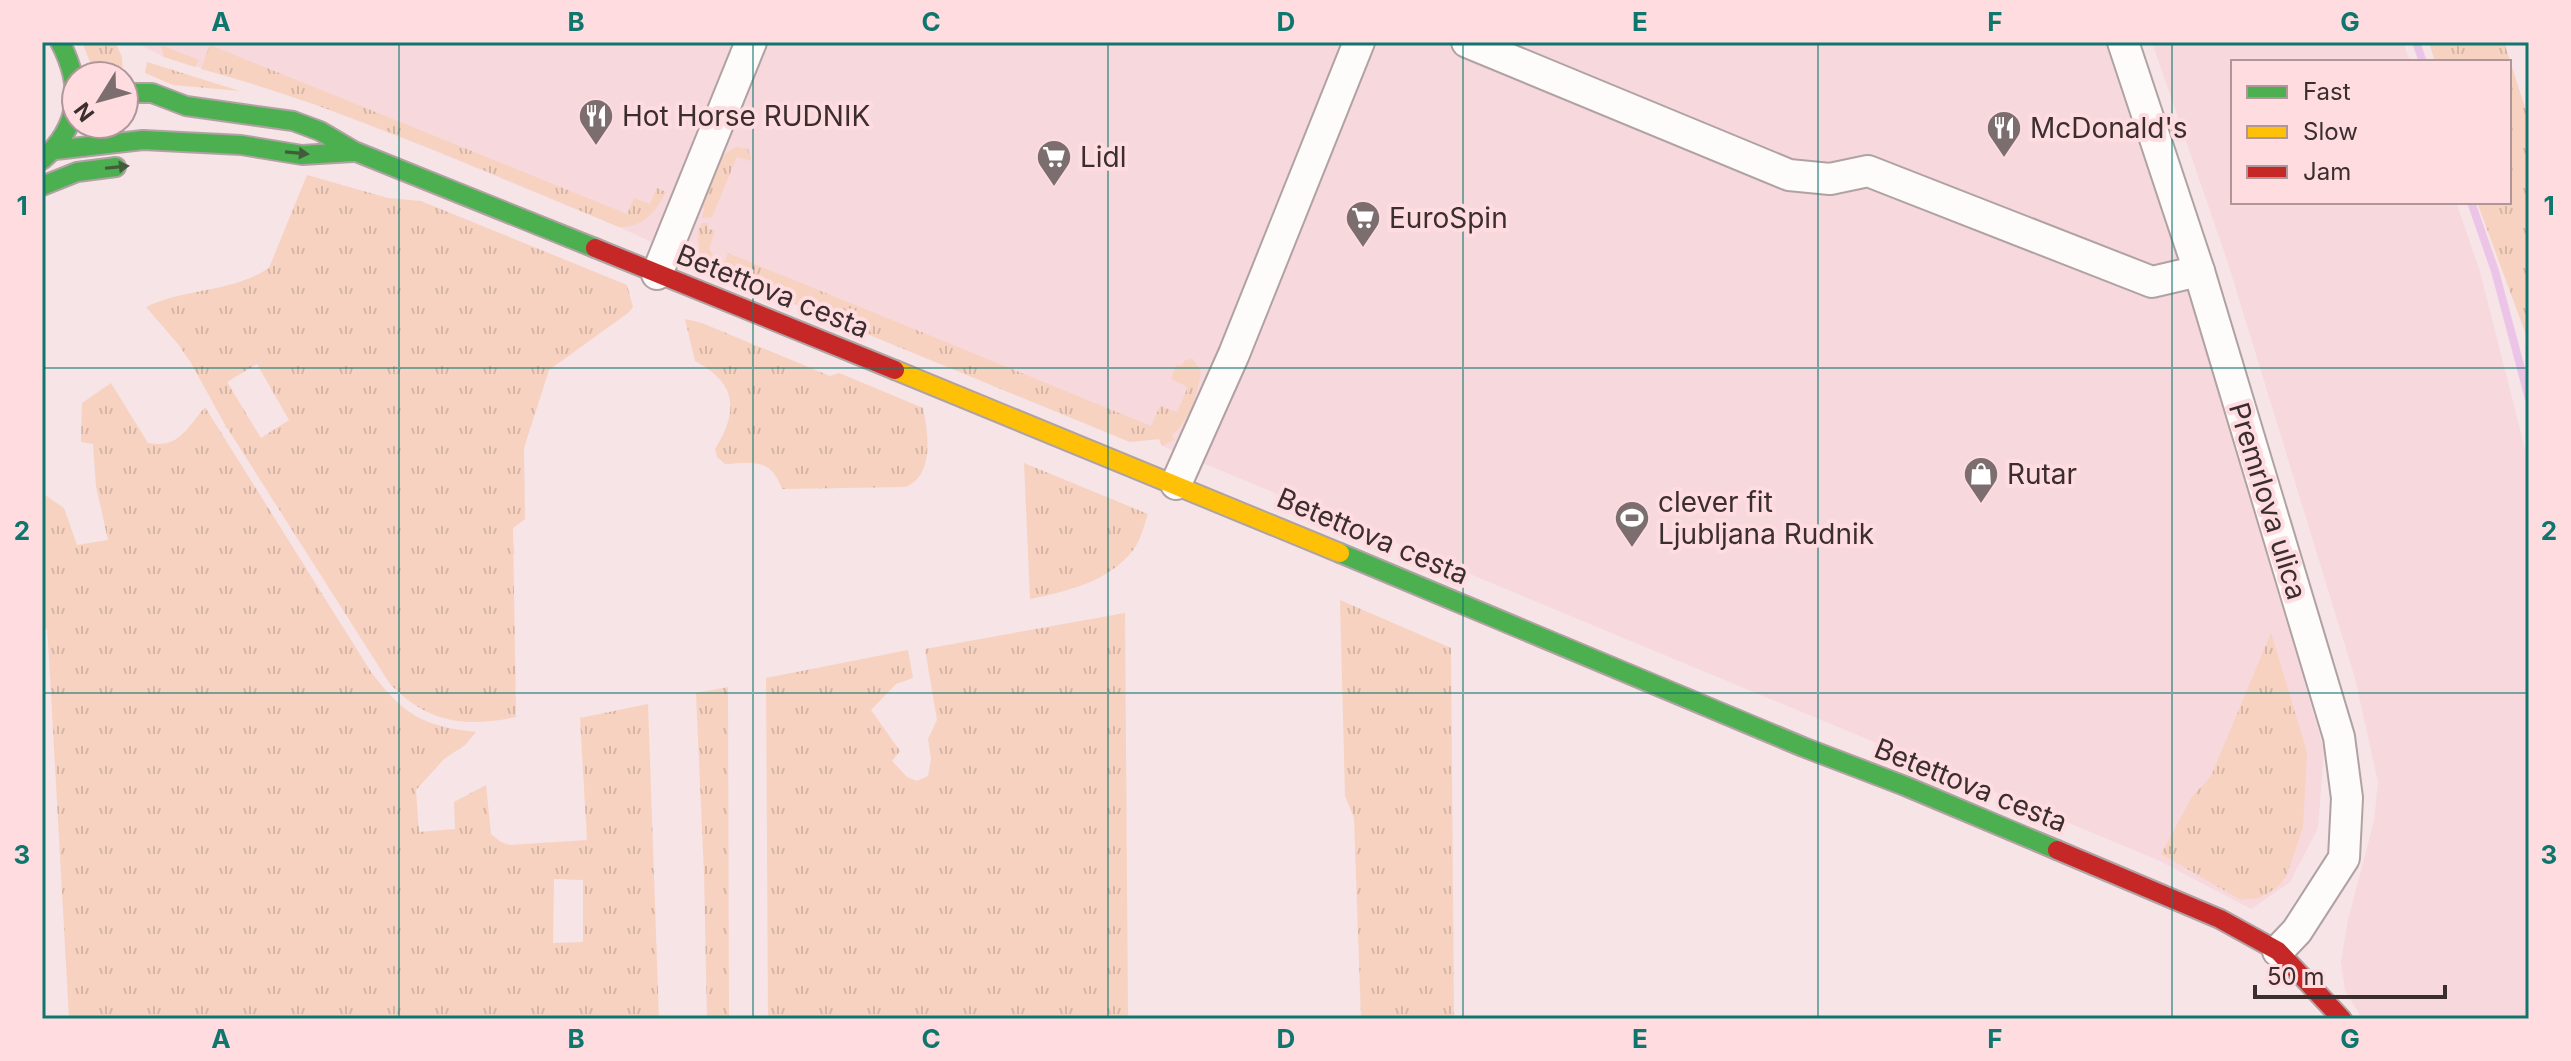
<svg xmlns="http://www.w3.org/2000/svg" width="2571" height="1061" viewBox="0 0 2571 1061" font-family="Inter,sans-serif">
<defs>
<pattern id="grass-tufts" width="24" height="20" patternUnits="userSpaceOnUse" patternTransform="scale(2)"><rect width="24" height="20" fill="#f7d2c0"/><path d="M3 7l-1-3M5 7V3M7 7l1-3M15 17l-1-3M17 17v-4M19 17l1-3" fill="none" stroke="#d5b5a5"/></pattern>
</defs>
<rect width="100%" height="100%" fill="#f6e4e6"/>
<g fill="#f7d8dc">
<polygon points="135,42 2118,42 2324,750 2318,828 2290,882 2251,909 2158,860 1162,446 1159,439 1130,442 730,278 619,227 430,149 275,89 164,57"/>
<polygon points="2152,42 2403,42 2410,62 2233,62 2233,202 2456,202 2480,272 2529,465 2529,1019 2362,1019 2345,990 2341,961 2348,920 2374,821 2378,782 2355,678 2228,263"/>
</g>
<g fill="url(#grass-tufts)" fill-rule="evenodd">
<path d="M82 42H115L122 57 123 76C90 76 94 70 82 42Z"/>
<polygon points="2429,42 2504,42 2529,120 2529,343 2477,202 2509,202 2509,62 2435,62"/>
<polygon points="161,45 199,60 195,67 164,57"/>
<path d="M210 45 627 214 634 198 650 204 657 188 666 192C656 212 643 228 619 227 482 170 345 108 201 69Z"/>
<polygon points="147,62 240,91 173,85 145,73"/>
<polygon points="736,147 748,149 751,159 750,161 737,157 712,217 702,218 704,209 702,207 723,155"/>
<path d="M307 175 388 198 421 201 627 285 633 307 628 313 549 370 524 448 525 519 513 528 516 717C465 728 428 723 390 684L224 423 191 363 178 344 146 307C185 288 231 293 269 268ZM257 364 289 420 261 438 227 382Z"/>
<path d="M702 223H709L707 228 715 231 709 248 713 256 725 261 728 253 1151 426 1160 406 1177 412 1188 387 1171 379 1176 365 1181 366 1185 360 1193 359 1201 372C1198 392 1189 422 1172 435L1174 440 1162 446 1159 439 1130 442 717 272 699 254 698 231Z"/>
<path d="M685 319 702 323 830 376 839 373 923 408C928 432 935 476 905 487L782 489C771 458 753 462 725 464L717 457 715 449C739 411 737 383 695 361Z"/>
<path d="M111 383 148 443C179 449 187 428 205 407L371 672C404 715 422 726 476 732L465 745 444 759 416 790 419 832 455 829 454 802 486 785 491 834 501 842 510 845 587 840 580 718 648 704 659 1019H69L49 658 47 629 42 627V493L64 508 77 545 108 540 96 486 93 444 81 442 82 403ZM554 879 583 880V942L553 943Z"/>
<path d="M1024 463 1148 514C1144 525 1141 540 1134 549 1109 582 1068 591 1030 599Z"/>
<polygon points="1340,600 1451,648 1454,1019 1361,1019 1354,818 1345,796"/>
<polygon points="1125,613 1128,1019 768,1019 766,678 908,650 913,678 896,684 871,710 900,751 892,761 907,777 917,781 928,776 931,759 928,739 937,720 925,649"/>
<polygon points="2271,633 2307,752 2303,827 2286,877 2275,889 2259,898 2241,900 2161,854 2192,797 2211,776"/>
<polygon points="728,687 729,1019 707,1019 704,873 696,693"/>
</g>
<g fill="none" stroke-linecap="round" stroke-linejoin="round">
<g stroke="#ecc4e7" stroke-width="8">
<polyline points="2416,42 2423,62"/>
<polyline points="2471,202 2495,271 2529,399"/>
</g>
<defs>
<g id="street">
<polyline points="1467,42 1789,175 1830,179 1868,171 2152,282 2199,271"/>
<polyline points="2123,42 2199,271 2339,737 2347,798 2344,858 2297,931 2278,951"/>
<polyline points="657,274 751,42"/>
<polyline points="1176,484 1234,354 1359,42"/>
</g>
<g id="fast">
<polyline points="124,93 152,93 186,106 293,121 320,131 354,151 595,248"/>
<polyline points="55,150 143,140 241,145 302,155 353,152"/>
<path d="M42 160C81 126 83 86 60 42"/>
<polyline points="42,186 77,172 116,167"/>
<polyline points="1340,553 1803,747 1905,786 2057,850"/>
</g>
<polyline id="slow" points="895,370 1340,553"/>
<g id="jam">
<polyline points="595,248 895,370"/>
<polyline points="2057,850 2220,919 2278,951 2342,1019"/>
</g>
</defs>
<use href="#street" stroke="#b0a2a3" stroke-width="34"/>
<use href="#fast" stroke="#b0a2a3" stroke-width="22"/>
<use href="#slow" stroke="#b0a2a3" stroke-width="22"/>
<use href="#jam" stroke="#b0a2a3" stroke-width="22"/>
<use href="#street" stroke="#fefbfb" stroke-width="30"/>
<use href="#fast" stroke="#4caf50" stroke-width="18"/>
<use href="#slow" stroke="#ffc107" stroke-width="18"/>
<use href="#jam" stroke="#c62828" stroke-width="18"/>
</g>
<defs><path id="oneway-solid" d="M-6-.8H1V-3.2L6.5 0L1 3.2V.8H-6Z" transform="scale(2)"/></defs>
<g fill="#415b3b">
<use href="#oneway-solid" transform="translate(297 153) rotate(5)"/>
<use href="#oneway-solid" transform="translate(117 167) rotate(-6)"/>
</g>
<path fill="none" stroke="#0f766e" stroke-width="2" stroke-opacity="0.55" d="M399 42V1019M753 42V1019M1108 42V1019M1463 42V1019M1818 42V1019M2172 42V1019M42 368H2529M42 693H2529"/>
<defs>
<symbol id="restaurant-pin" viewBox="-11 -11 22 30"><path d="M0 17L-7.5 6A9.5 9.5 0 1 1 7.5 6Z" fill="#7c6e6f" stroke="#fedce0"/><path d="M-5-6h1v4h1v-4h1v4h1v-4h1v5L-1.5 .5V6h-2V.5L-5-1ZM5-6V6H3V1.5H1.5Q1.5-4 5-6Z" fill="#fff"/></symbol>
<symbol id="supermarket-pin" viewBox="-11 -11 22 30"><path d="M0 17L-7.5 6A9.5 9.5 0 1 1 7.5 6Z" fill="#7c6e6f" stroke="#fedce0"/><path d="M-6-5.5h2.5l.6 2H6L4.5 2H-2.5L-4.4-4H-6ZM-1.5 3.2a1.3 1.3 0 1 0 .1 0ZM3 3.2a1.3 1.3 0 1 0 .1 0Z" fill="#fff"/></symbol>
<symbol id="shop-pin" viewBox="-11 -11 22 30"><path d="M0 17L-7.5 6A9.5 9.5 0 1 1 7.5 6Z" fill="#7c6e6f" stroke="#fedce0"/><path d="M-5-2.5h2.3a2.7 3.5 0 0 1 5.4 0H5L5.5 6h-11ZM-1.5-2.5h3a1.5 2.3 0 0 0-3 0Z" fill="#fff"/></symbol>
<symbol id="stadium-pin" viewBox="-11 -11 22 30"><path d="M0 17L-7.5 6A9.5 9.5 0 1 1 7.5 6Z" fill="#7c6e6f" stroke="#fedce0"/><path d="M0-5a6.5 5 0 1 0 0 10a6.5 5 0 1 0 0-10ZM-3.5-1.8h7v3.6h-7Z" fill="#fff"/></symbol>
</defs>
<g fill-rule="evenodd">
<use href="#restaurant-pin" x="576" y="96" width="40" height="54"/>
<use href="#restaurant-pin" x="1984" y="108" width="40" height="54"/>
<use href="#supermarket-pin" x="1034" y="137" width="40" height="54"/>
<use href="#supermarket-pin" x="1343" y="198" width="40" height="54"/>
<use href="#shop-pin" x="1961" y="454" width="40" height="54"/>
<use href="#stadium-pin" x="1612" y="498" width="40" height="54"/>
</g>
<g text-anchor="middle" stroke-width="8" stroke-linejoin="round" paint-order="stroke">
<g font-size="28" fill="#3b2e2f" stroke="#fedce0" text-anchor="start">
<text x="622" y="126">Hot Horse RUDNIK</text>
<text x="2030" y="138">McDonald's</text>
<text x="1080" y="167">Lidl</text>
<text x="1389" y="228">EuroSpin</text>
<text x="2007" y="484">Rutar</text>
<text x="1658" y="512">clever fit<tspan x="1658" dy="32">Ljubljana Rudnik</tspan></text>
</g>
<g font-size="28" fill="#3b2e2f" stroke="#fedce0">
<text transform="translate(773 291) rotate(22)" y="10">Betettova cesta</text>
<text transform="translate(2268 501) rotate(73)" y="10">Premrlova ulica</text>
<text transform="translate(1373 536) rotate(23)" y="10">Betettova cesta</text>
<text transform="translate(1971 785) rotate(22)" y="10">Betettova cesta</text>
</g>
</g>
<rect width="2571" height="1061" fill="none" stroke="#fedce0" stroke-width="88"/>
<rect x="2231" y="60" width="280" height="144" fill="#fedce0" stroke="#b09699" stroke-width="2"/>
<rect x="2247" y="86" width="40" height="12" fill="#4caf50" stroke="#b09699" stroke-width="2"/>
<text x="2303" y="100" font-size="24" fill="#3b2e2f">Fast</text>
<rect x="2247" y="126" width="40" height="12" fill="#ffc107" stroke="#b09699" stroke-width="2"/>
<text x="2303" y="140" font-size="24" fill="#3b2e2f">Slow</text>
<rect x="2247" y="166" width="40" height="12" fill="#c62828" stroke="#b09699" stroke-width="2"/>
<text x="2303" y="180" font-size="24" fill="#3b2e2f">Jam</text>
<g transform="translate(100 100) rotate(233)"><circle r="38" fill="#fedce0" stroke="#b09699" stroke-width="2"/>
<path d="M0-6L14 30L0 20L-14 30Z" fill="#7c6e6f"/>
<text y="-12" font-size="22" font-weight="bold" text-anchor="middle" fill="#3b2e2f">N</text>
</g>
<path d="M2255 985v12h190v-12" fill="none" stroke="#3b2e2f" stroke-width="4"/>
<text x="2267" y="985" font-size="24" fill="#3b2e2f" stroke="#fedce0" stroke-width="6" paint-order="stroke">50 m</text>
<rect x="44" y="44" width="2483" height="973" fill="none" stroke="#0f766e" stroke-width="3"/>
<g font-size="26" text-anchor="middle" font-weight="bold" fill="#0f766e">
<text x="221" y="31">A</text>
<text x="576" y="31">B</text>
<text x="931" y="31">C</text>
<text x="1286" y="31">D</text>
<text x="1640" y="31">E</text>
<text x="1995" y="31">F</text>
<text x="2350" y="31">G</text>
<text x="22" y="215">1</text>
<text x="2549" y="215">1</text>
<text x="22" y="540">2</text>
<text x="2549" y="540">2</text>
<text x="22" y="864">3</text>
<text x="2549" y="864">3</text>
<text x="221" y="1048">A</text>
<text x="576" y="1048">B</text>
<text x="931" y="1048">C</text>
<text x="1286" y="1048">D</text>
<text x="1640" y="1048">E</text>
<text x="1995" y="1048">F</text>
<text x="2350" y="1048">G</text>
</g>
</svg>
